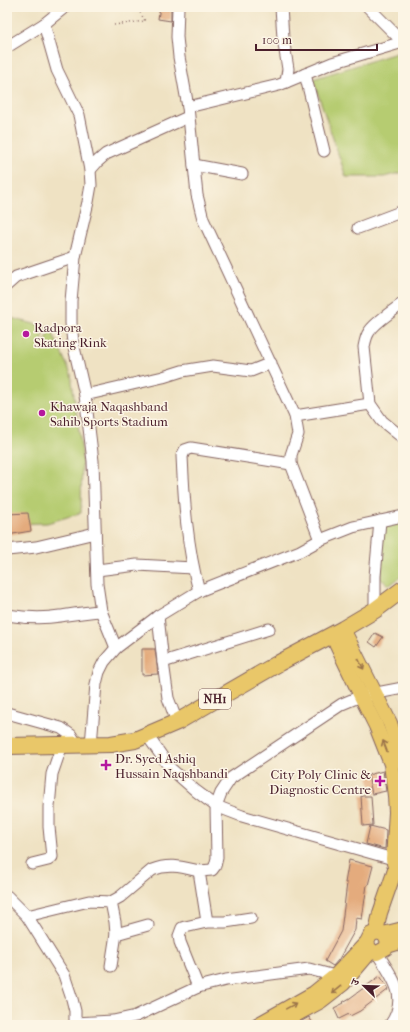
<svg xmlns="http://www.w3.org/2000/svg" width="410" height="1032" viewBox="0 0 410 1032" font-family="'IM FELL French Canon','Noto Serif Devanagari',serif">
<rect width="100%" height="100%" fill="#fcf5e5"/>
<filter id="ink" filterUnits="userSpaceOnUse"><feTurbulence type="fractalNoise" baseFrequency=".025" numOctaves="2"/><feDisplacementMap in="SourceGraphic" scale="8" xChannelSelector="R" yChannelSelector="G"/><feConvolveMatrix kernelMatrix="1 2 1 2 8 2 1 2 1" color-interpolation-filters="sRGB"/></filter>
<filter id="wash" filterUnits="userSpaceOnUse"><feTurbulence type="fractalNoise" baseFrequency=".012" numOctaves="4" result="noise"/><feDisplacementMap in="SourceGraphic" scale="16" xChannelSelector="R" yChannelSelector="G"/><feGaussianBlur stdDeviation="0.9" result="paint"/><feColorMatrix in="noise" values="0 0 0 0 0 0 0 0 0 0 0 0 0 0 0 0 0 1.4 0 .05"/><feComposite in="paint" operator="in"/></filter>
<g filter="url(#wash)">
<rect width="100%" height="100%" fill="#efe2c3"/>
<g fill="#b6cc71" stroke="#80764e">
<polygon points="403,51 403,172 384,177 346,177 313,79"/>
<polygon points="7,317 46,327 40,347 45,349 49,325 71,374 82,453 81,513 47,523 7,524"/>
<polygon points="403,522 403,575 390,585 380,579 382,527"/>
</g>
<g id="blocks">
<g fill="#e4ab7d">
<polygon points="160,7 171,7 171,21 158,19"/>
<polygon points="28,513 31,531 7,535 7,514"/>
<polygon points="375,633 383,637 376,647 369,642"/>
<polygon points="142,649 155,649 158,674 142,675"/>
<polygon points="383,771 386,791 372,794 368,775"/>
<polygon points="361,796 371,796 373,825 363,826"/>
<polygon points="370,826 386,830 385,849 366,844"/>
<polygon points="349,860 373,866 368,885 367,885 362,919 356,918 355,930 339,959 333,966 325,961 341,931 347,883 345,883"/>
<polygon points="380,976 389,989 360,1011 350,1016 349,1014 339,1019 334,1008 344,1003 343,1002 350,998"/>
<polygon points="309,1017 314,1025 295,1025"/>
</g>
</g>
</g>
<g filter="url(#ink)">
<use href="#blocks" fill-opacity="0" stroke="#846360" stroke-width="1"/>
<g fill="none" stroke-linecap="round" stroke-linejoin="round">
<defs>
<g id="minor">
<polyline points="178,7 177,37 179,57 188,107 197,195 203,219 295,416 298,434 291,455 291,464 320,540"/>
<polyline points="281,7 283,38 288,69 286,82"/>
<polyline points="368,7 403,42"/>
<polyline points="44,24 57,70 79,115 90,170 91,185 88,202 75,257 71,301 71,323 73,343 85,395 93,461 97,584 101,611 116,648"/>
<polyline points="7,47 44,24 65,7"/>
<polyline points="305,74 324,151"/>
<polyline points="188,107 279,85 332,63 403,42"/>
<polyline points="194,165 242,174"/>
<polyline points="90,170 98,161 106,154 188,117"/>
<polyline points="358,228 403,211"/>
<polyline points="7,285 16,277 75,257"/>
<path d="M403 303C393 311 375 322 369 332 366 336 365 342 364 347L370 404 382 421 403 438"/>
<polyline points="85,395 163,377 182,371 213,366 251,371 271,363"/>
<polyline points="295,416 370,404"/>
<polyline points="7,550 36,547 95,533"/>
<polyline points="97,570 137,565 193,568"/>
<path d="M199 591C187 547 184 501 182 456L185 450 191 448 291 464"/>
<polyline points="375,610 375,576 380,521"/>
<path d="M7 615C25 618 42 619 60 616 74 614 87 612 101 611"/>
<polyline points="158,616 163,662 168,698 177,722"/>
<polyline points="163,662 269,629"/>
<polyline points="7,713 61,728 71,735 77,745"/>
<polyline points="147,735 170,768 196,791 216,806 242,816 393,859"/>
<polyline points="91,745 96,684 99,672 104,662 116,648 158,616 199,591 300,551 320,540 353,527 403,516"/>
<polyline points="32,864 48,860 52,857 49,827 49,807 52,774 62,745"/>
<polyline points="7,896 27,916 64,975 72,999 75,1011 75,1025"/>
<polyline points="111,902 115,922 116,934 111,966"/>
<path d="M27 916 89 901 111 902 120 897 152 870C169 863 182 867 199 871"/>
<polyline points="207,922 225,922 251,918"/>
<polyline points="116,934 148,925"/>
<path d="M377 953C392 976 410 998 390 1025"/>
<polyline points="198,987 180,942 179,936 182,928 185,927 207,922 199,871 212,870 215,866 217,858 216,806 221,793 231,778 342,704 361,696 403,688"/>
<polyline points="75,1023 113,1021 136,1016 198,987 226,980 309,969 335,976"/>
</g>
<g id="major">
<polyline points="343,629 390,723 403,762"/>
<polyline points="332,635 361,696 376,726 391,764 395,796 396,812 393,859 395,867"/>
<polyline points="376,932 380,913 403,847"/>
<polyline points="383,934 403,929"/>
<polyline points="387,946 403,941"/>
<path d="M257 1025 314 993 335 976 367 942 371 934 380 932 385 936 388 942 386 948 377 953C371 952 368 948 367 942"/>
<polyline points="277,1025 321,1001 343,984 371,951"/>
</g>
<polyline id="highway" points="7,746 111,744 135,740 177,722 279,663 343,629 375,610 403,589"/>
</defs>
<use href="#minor" stroke="#846360" stroke-width="13"/>
<use href="#major" stroke="#846360" stroke-width="16"/>
<use href="#highway" stroke="#846360" stroke-width="18"/>
<polyline stroke="#846360" stroke-width="1.5" stroke-dasharray="1 3" stroke-linecap="butt" points="114,25 145,21 137,7"/>
<use href="#minor" stroke="#fff" stroke-width="11"/>
<use href="#major" stroke="#e9c769" stroke-width="14"/>
<use href="#highway" stroke="#e9c769" stroke-width="16"/>
</g>
<defs><path id="oneway-shaft" d="M-6 0H5M1.5-3L5.5 0L1.5 3" fill="none" stroke-width="1.6" stroke-linecap="round" stroke-linejoin="round"/></defs>
<g stroke="#9a734a">
<use href="#oneway-shaft" transform="translate(361 664) rotate(63)"/>
<use href="#oneway-shaft" transform="translate(385 746) rotate(-111)"/>
<use href="#oneway-shaft" transform="translate(336 990) rotate(141)"/>
<use href="#oneway-shaft" transform="translate(291 1006) rotate(-29)"/>
</g>
</g>
<g fill="#b5179e" stroke="#fcf5e5" stroke-width="1.5">
<circle cx="26" cy="334" r="4"/>
<circle cx="42" cy="413" r="4"/>
<path d="M104 759h4v4h4v4h-4v4h-4v-4h-4v-4h4z"/>
<path d="M378 775h4v4h4v4h-4v4h-4v-4h-4v-4h4z"/>
</g>
<g text-anchor="middle" stroke-width="3" stroke-linejoin="round" paint-order="stroke">
<rect fill="#fcf5e5" stroke="#7f5f63" stroke-width="1" x="199" y="689" width="32" height="20" rx="3"/>
<g font-size="12" font-weight="bold" fill="#4a1f2b">
<text x="215" y="703">NH1</text>
</g>
<g font-size="13" fill="#4a1f2b" stroke="#fcf5e5" text-anchor="start">
<text x="34" y="332">Radpora<tspan x="34" dy="15">Skating Rink</tspan></text>
<text x="50" y="411">Khawaja Naqashband<tspan x="50" dy="15">Sahib Sports Stadium</tspan></text>
<text x="115" y="763">Dr. Syed Ashiq<tspan x="115" dy="15">Hussain Naqshbandi</tspan></text>
<text x="371" y="779" text-anchor="end">City Poly Clinic &amp;<tspan x="371" dy="15">Diagnostic Centre</tspan></text>
</g>
</g>
<rect width="410" height="1032" fill="none" stroke="#fcf5e5" stroke-width="24"/>
<g transform="translate(364 986) rotate(293)" stroke="#fcf5e5" stroke-width="3" paint-order="stroke">
<path d="M0-3L7 15L0 10L-7 15Z" fill="#4a1f2b"/>
<text y="-6" font-size="11" font-weight="bold" text-anchor="middle" fill="#4a1f2b">उ</text>
</g>
<path d="M256 44v6h121v-6" fill="none" stroke="#4a1f2b" stroke-width="2"/>
<text x="262" y="44" font-size="12" fill="#4a1f2b" stroke="#fcf5e5" stroke-width="3" paint-order="stroke">100 m</text>
</svg>
